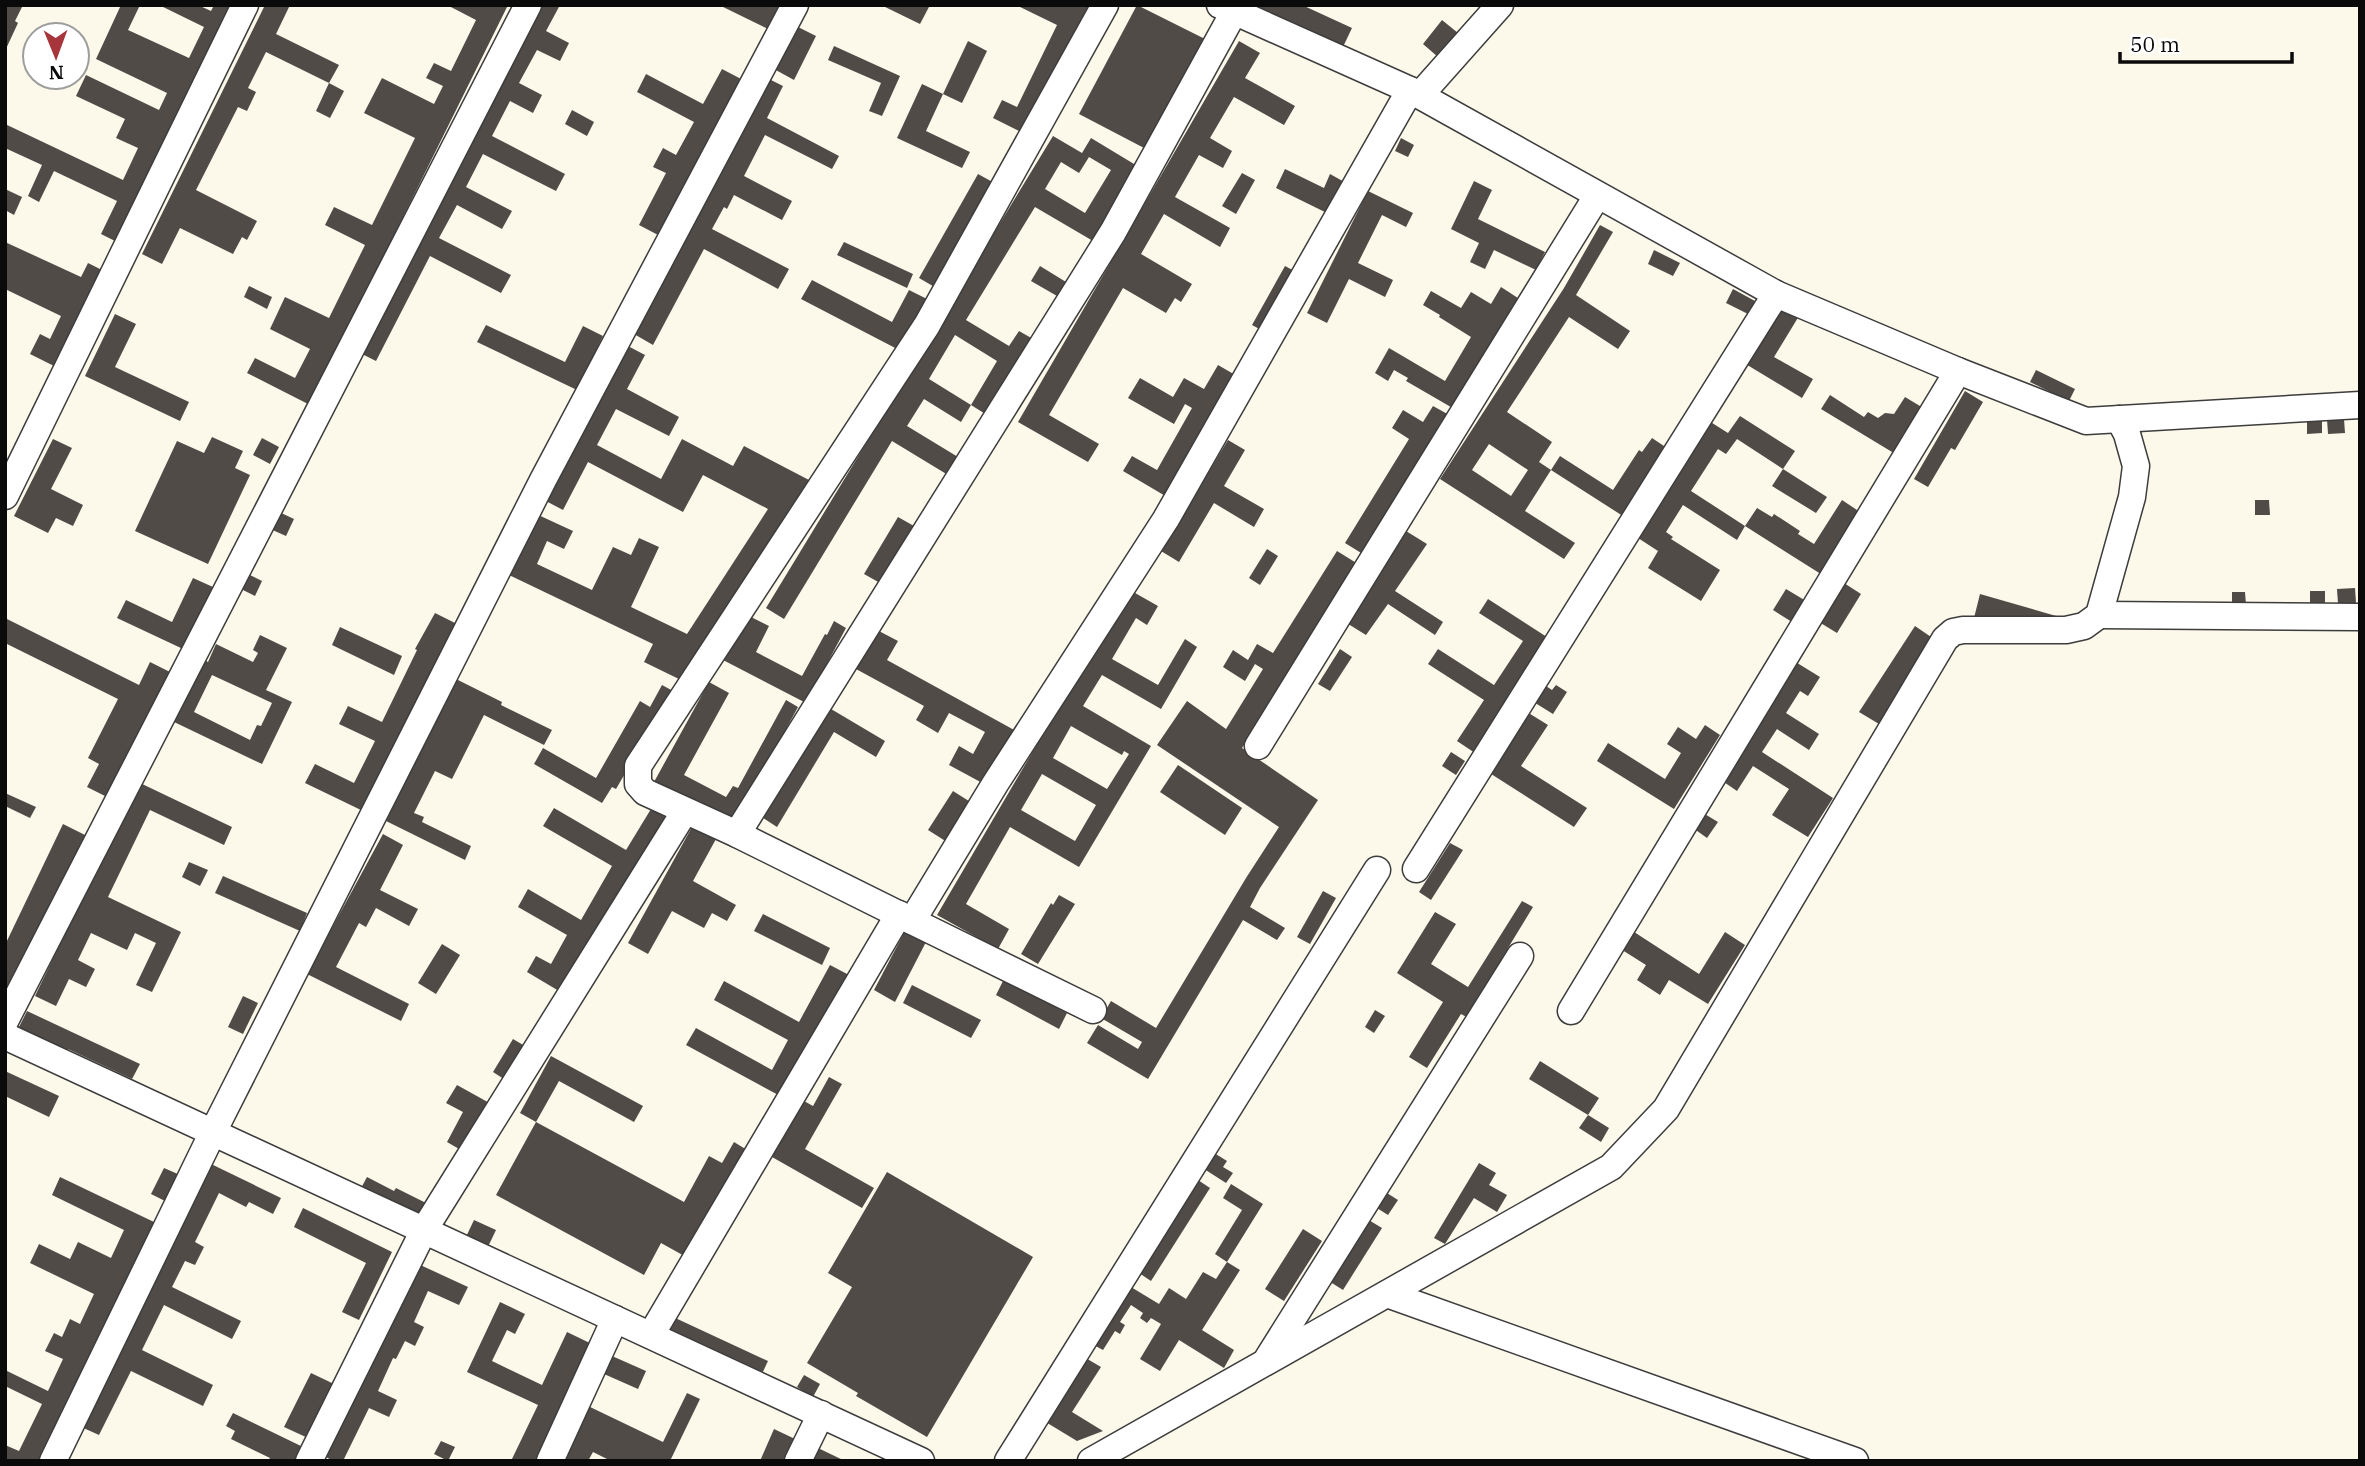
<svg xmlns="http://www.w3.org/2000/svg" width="2365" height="1466" viewBox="0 0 2365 1466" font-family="'IBM Plex Serif',serif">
<rect width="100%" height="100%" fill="#fcf8ea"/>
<g fill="#514b48" fill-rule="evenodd">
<polygon points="5,5 23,5 15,21 18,23 5,51"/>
<polygon points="121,5 140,5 128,30 189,58 204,27 159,5 198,5 211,11 214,5 237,5 123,245 101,234 117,201 54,171 39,202 28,196 42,165 5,148 5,124 123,180 138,148 116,138 125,119 76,96 86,75 159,110 167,93 96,59"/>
<polygon points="265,5 290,5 276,34 339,65 329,83 344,91 330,118 316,111 329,83 266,52 248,88 256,92 247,111 238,107 196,190 257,221 247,240 242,237 233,254 180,228 162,264 142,254"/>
<polygon points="447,5 508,5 310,405 247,373 255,358 295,378 310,349 270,329 285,297 329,318 365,245 325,225 334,207 372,225 415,138 364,113 382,78 434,104 443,86 426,78 434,63 451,71 476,20"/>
<polygon points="535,5 560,5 546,31 569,43 560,61 537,50 519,83 542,95 533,113 510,101 492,136 565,174 556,191 483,154 466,187 512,211 502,229 457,205 439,238 511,275 501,293 430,256 376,361 356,351"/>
<polygon points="719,5 782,5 770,30"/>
<polygon points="881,5 930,5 920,24"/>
<polygon points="1016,5 1093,5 1029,136 993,118 1002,100 1017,107 1057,25"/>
<polygon points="1137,5 1205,39 1146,149 1079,114"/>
<polygon points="1247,5 1302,5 1352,28 1342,49"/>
<polygon points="1442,20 1458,33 1438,57 1423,44"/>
<polygon points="796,26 816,36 794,80 774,69"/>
<polygon points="968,41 987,51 962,103 943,94"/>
<polygon points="1239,41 1260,53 1245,78 1295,106 1284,125 1234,97 1210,138 1232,151 1223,168 1199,155 1175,197 1230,228 1220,247 1164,214 1141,254 1192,284 1181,302 1175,298 1166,313 1123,288 1049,415 1099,444 1088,462 1018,422"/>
<polygon points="834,46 900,76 882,116 869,111 881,83 828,60"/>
<polygon points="722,69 743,80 660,236 639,225 666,173 653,167 663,148 676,155 694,122 637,92 646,74 703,104"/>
<polygon points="769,79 783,86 767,118 839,156 832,169 765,135 744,176 792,201 782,220 734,195 727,209 724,207 712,229 789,269 778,289 704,249 653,345 634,334"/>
<polygon points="922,84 943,94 926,131 970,152 962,168 897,138"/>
<polygon points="572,110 594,122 587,136 565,124"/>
<path d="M1053 136 1082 153 1091 138 1139 167 1093 241 1035 207 966 320 1009 346 1019 331 1033 339 987 415 971 405 961 422 924 399 907 426 958 457 948 475 892 441 784 619 766 608ZM1089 157 1111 170 1085 213 1045 189 1061 162 1079 173ZM955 335 997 361 971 405 929 379Z"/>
<polygon points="1401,138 1414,145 1408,157 1395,151"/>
<polygon points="1285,169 1324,188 1330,174 1348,184 1333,216 1276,188"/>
<polygon points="1242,173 1255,180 1236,214 1222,206"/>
<polygon points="978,174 998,185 938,289 919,278"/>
<polygon points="1474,181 1492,190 1478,219 1545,252 1536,270 1494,250 1485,269 1470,262 1479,243 1451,229"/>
<polygon points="5,189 22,197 14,215 5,210"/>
<polygon points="1368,191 1413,213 1406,227 1382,215 1358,263 1393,280 1385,297 1349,279 1327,323 1307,313"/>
<path d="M1600 225 1613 232 1576 295 1630 331 1618 349 1569 317 1507 412 1552 442 1539 462 1551 470 1560 456 1613 490 1639 450 1642 452 1652 438 1670 450 1626 518 1551 470 1525 511 1575 543 1564 559 1440 479 1564 288ZM1489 444 1528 470 1511 496 1472 470Z"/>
<polygon points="5,242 81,277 88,263 106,272 60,369 30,354 40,334 50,339 61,316 5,289"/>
<polygon points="844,242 913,274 907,288 837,255"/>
<polygon points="1654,250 1680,263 1673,276 1648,264"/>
<polygon points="1040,266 1066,282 1057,296 1031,281"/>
<polygon points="1285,266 1298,273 1265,332 1252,325"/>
<polygon points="812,280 892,322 909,290 929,300 901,351 801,299"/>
<polygon points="249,286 272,297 267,309 244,297"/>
<polygon points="1501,287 1521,300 1456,410 1406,381 1408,378 1394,370 1388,381 1375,373 1389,348 1445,381 1471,337 1439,317 1440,315 1423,305 1431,291 1461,308 1471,292 1491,304"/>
<polygon points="1733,289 1755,301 1748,314 1726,303"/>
<polygon points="1779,305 1799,316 1774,357 1813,379 1802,398 1744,363"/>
<polygon points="115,314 136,324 115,367 189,402 180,421 85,376"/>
<polygon points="486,325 565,362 583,326 603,336 577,390 477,342"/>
<polygon points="626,345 645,355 627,389 679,417 669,436 616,409 597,445 661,479 682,439 733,466 744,446 809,480 788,519 683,681 644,662 653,644 505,573 534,513 573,531 564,549 547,541 537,564 592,590 613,547 631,555 639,538 659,547 631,607 687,634 768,509 703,475 683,512 588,462 563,510 544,500"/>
<polygon points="1218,365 1237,376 1167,497 1123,471 1132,456 1157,470 1192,408 1185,404 1174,424 1128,398 1140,378 1173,397 1184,378 1204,389"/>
<polygon points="2036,370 2075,389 2069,401 2030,382"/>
<polygon points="1965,391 1983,402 1955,450 1951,448 1928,487 1914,479"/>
<polygon points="1830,395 1864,417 1868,412 1878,418 1885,413 1894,414 1905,397 1925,409 1897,455 1821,409"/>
<polygon points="1433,406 1451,416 1366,556 1345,543 1409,439 1392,428 1403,410 1423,422"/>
<polygon points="1740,416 1795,451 1783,469 1827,497 1816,513 1772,486 1783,469 1737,439 1726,454 1718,449 1691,491 1745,526 1757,508 1772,517 1774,514 1800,531 1798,534 1814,544 1842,500 1863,514 1824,576 1745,526 1737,540 1683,505 1666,532 1673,537 1671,539 1720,570 1701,601 1648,568 1658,551 1635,536 1709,421 1728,433"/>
<polygon points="2307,418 2322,418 2322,433 2307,434"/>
<polygon points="2327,419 2344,419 2345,433 2328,434"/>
<polygon points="212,437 243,451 235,468 250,475 208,564 135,531 177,441 204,453"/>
<polygon points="262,438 279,447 270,464 253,455"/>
<polygon points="53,439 72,448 51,489 83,505 73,526 56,518 48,533 14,516"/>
<polygon points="1228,440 1245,450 1224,486 1264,509 1254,527 1214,503 1179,562 1161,551"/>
<polygon points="2255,500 2269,500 2270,515 2255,515"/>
<polygon points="277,511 294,519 286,536 268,528"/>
<polygon points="898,517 914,526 880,583 864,574"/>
<polygon points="1406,531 1427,544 1395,591 1443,622 1435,635 1388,604 1366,635 1345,622"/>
<polygon points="1267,549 1278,556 1260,585 1249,578"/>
<polygon points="1337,551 1358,564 1242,748 1318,800 1260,888 1250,907 1285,928 1277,940 1243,920 1148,1079 1087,1043 1098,1025 1138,1049 1142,1042 1101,1018 1111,1001 1156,1028 1246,878 1279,827 1157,745 1187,701 1226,729 1263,669 1255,664 1245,681 1223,667 1233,650 1248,660 1257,644 1273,653"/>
<polygon points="246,573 262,581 255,596 239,588"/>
<polygon points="193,578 213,587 183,649 117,618 126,600 172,622"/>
<polygon points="1844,583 1861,594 1837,633 1819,622"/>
<polygon points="2355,588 2356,603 2338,604 2337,589"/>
<path d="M1128 589 1158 606 1147 625 1136 618 1112 659 1158 685 1185 639 1197 647 1161 709 1102 675 1083 706 1151 746 1079 867 1010 827 966 904 1009 929 998 949 937 915ZM1071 726 1122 755 1124 751 1129 754 1107 789 1053 758ZM1042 774 1096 805 1075 841 1021 810Z"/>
<polygon points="1786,589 1806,601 1792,622 1773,610"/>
<rect x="2310" y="591" width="15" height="13"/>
<polygon points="2232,592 2245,592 2246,605 2232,605"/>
<polygon points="1980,594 2063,618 1973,622"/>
<polygon points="1488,599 1550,639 1475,753 1457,741 1484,700 1428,664 1438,649 1494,685 1523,641 1479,613"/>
<polygon points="435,613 455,623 363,811 305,783 315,764 354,783 375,741 339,724 348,706 382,722 417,650 415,649"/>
<polygon points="747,615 769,626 756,652 802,676 825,634 827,635 834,621 846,628 806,703 723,660"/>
<polygon points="5,618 139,685 150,662 170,672 107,797 87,787 99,764 88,758 118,699 5,643"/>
<polygon points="1915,626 1934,639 1879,724 1859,712"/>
<polygon points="340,627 402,656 394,675 332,645"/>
<polygon points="877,630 898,641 887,660 1016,731 986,785 949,765 959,746 973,754 985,732 949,713 938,733 916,720 924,706 856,669"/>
<path d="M260 635 287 648 266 690 292 702 262 764 172 721 203 659 208 662 216 644 253 662 258 653 253 650ZM212 675 272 703 261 726 257 725 250 740 194 712Z"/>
<polygon points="1340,649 1352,657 1330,691 1318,684"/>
<polygon points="1794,661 1820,677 1808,696 1800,691 1786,713 1819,734 1809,750 1777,729 1762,752 1833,798 1808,837 1772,815 1789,789 1753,766 1737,791 1718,778"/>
<polygon points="456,679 502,702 501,705 552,730 544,745 484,715 452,779 435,771 414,813 424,817 422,822 471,846 465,860 386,821"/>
<polygon points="709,682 729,693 684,775 726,797 733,786 738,788 786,700 798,707 734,825 654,782"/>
<polygon points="1543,684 1552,690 1556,685 1567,692 1553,714 1532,701"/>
<polygon points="662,685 673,691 616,789 612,787 602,803 534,764 543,748 596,778 640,701 650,707"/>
<polygon points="826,706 885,741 876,757 834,732 777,827 760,816"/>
<polygon points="1527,712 1548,725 1521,766 1587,808 1574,827 1488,772"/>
<polygon points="1705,725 1720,735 1674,809 1597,761 1608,743 1665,779 1681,753 1667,744 1678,727 1696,739"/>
<polygon points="1451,752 1465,761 1456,775 1442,766"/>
<polygon points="1178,765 1242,808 1225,835 1160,792"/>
<polygon points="138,782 232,827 224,845 150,810 108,897 181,932 152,992 136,985 156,943 135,933 127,950 91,933 78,960 95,969 86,987 69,979 56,1006 35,996"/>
<polygon points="953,791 972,803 947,842 928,830"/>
<polygon points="5,793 36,807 30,818 5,806"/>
<polygon points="554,808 626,850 651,809 667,818 564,994 527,972 536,956 551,964 567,935 518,907 528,889 581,920 612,866 543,826"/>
<polygon points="1703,813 1718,822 1707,838 1693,828"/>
<polygon points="63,824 89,837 5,1013 5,945"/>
<polygon points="692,827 716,839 693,881 736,905 727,921 712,913 704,928 672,911 648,954 628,943"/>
<polygon points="383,834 403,845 380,890 418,909 409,926 376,908 366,927 359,923 336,967 409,1004 401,1021 307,974"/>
<polygon points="1450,843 1463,850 1431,900 1419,892"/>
<polygon points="189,862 208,870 200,886 182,877"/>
<polygon points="223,876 307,913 300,931 215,893"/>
<polygon points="1323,891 1336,898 1310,944 1297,937"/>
<polygon points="1059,895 1075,904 1038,964 1021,954 1051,903 1053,905"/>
<polygon points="1522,901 1533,907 1508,948 1518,954 1472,1020 1461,1014 1427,1068 1409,1057 1443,1002 1397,973 1435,912 1456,924 1431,964 1468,987"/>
<polygon points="763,914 830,948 822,965 754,931"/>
<polygon points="1631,930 1699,974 1725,932 1745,945 1708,1004 1669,980 1660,995 1637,980 1646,965 1619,948"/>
<polygon points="905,931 926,942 895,1002 874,990"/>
<polygon points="442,944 460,955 436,994 418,983"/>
<polygon points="830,965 849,975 782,1097 686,1045 696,1028 772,1070 788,1040 714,1000 724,981 799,1022"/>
<polygon points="1004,979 1067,1013 1059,1029 996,995"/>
<polygon points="912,985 981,1020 971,1038 903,1003"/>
<polygon points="243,996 258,1003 243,1034 228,1027"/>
<polygon points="1375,1010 1385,1016 1374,1033 1365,1027"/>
<polygon points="27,1011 140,1064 132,1079 68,1049 67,1051 18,1029"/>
<polygon points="513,1039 530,1049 510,1083 493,1072"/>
<polygon points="551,1056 643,1106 634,1122 559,1081 536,1122 520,1113"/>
<polygon points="1540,1061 1599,1098 1588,1115 1529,1079"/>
<polygon points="5,1071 59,1096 49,1117 5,1096"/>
<polygon points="829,1077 842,1084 805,1149 874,1188 862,1208 772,1157 804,1101 813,1106"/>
<polygon points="457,1085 493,1105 466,1153 447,1142 463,1112 446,1103"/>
<polygon points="1588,1115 1609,1128 1601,1142 1579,1128"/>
<polygon points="536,1122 684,1202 709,1156 722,1163 734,1142 747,1150 688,1258 661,1243 644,1275 496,1195"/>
<polygon points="1211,1151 1227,1161 1223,1167 1233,1173 1226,1183 1201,1167"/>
<polygon points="209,1163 281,1198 273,1214 249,1202 246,1207 219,1193 195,1242 204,1247 195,1265 185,1261 172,1287 241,1321 232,1339 164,1305 142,1350 213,1385 203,1406 131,1371 99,1435 79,1426"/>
<polygon points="1479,1163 1496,1173 1489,1185 1507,1195 1497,1212 1474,1198 1445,1244 1434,1238"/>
<polygon points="164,1168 180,1175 167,1202 151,1194"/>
<polygon points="887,1172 1033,1257 927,1437 856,1396 858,1393 807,1363 852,1287 828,1273"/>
<polygon points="60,1177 154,1222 40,1461 5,1461 5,1445 19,1451 42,1404 5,1386 5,1370 48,1391 63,1359 45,1351 54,1333 62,1337 70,1319 80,1324 94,1294 30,1263 39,1244 70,1259 78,1242 111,1258 124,1230 52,1195"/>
<polygon points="367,1177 394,1191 396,1188 430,1205 421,1223 359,1192"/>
<polygon points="1198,1180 1210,1188 1151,1281 1139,1273"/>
<polygon points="1231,1184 1263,1204 1227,1262 1215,1254 1242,1210 1223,1198"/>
<polygon points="1379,1188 1398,1200 1388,1215 1369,1203"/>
<polygon points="303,1208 392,1252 359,1320 342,1312 366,1263 294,1227"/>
<polygon points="1362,1216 1382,1228 1343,1290 1324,1278"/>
<polygon points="474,1220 496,1230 486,1251 464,1241"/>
<polygon points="1303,1229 1322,1241 1284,1301 1265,1289"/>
<polygon points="1227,1262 1240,1270 1202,1330 1234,1350 1224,1368 1179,1340 1160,1371 1140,1359 1161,1324 1151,1318 1147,1323 1140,1318 1143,1313 1131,1305 1120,1322 1125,1325 1120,1334 1115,1331 1103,1350 1090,1343 1126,1284 1159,1304 1169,1288 1186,1299 1203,1272 1216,1279"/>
<polygon points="416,1263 468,1287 459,1305 428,1291 414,1322 424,1327 415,1346 405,1341 396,1359 393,1358 378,1391 397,1400 389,1417 369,1408 343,1461 333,1461 326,1457"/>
<polygon points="500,1302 525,1314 515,1334 507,1330 492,1361 542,1385 567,1332 596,1346 542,1461 511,1461 538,1405 467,1372"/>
<polygon points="671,1316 768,1361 759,1380 662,1334"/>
<polygon points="612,1356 646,1371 638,1389 604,1374"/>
<polygon points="1084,1357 1101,1367 1072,1412 1103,1431 1077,1441 1044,1421"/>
<polygon points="311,1373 334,1384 308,1438 284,1427"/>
<polygon points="804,1375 820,1384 813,1397 797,1387"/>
<polygon points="687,1393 700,1399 670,1461 611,1461 593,1452 588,1461 562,1461 588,1406 663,1442"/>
<polygon points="233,1413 303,1447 296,1461 268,1461 270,1458 231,1439 235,1431 226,1426"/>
<polygon points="774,1429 795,1439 785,1461 760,1461"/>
<polygon points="441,1441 455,1447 448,1461 434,1454"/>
<polygon points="818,1448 845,1461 812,1461"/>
</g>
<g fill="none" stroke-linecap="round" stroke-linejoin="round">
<defs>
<g id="minor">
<polyline points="1105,5 927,325 638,766 638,784 645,792 737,834 912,921 995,784 1166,519 1410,90"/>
<polyline points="1220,5 1410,90 1776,294 1958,371 2086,421 2360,405"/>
<polyline points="1420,95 1500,5"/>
<polyline points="5,496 245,5"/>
<polyline points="2099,615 2360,617"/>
<polyline points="1258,746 1597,196"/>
<polyline points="737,834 1113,232 1234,12"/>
<polyline points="1416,869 1776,294"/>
<polyline points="912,921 1093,1010"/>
<polyline points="1571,1011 1958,371"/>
<polyline points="5,1021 528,5"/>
<polyline points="5,1036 921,1461"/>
<polyline points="1387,1294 1855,1461"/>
<polyline points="651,1335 899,914"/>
<polyline points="1268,1358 1520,956"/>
<polyline points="53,1461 213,1132 543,480 795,5"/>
<polyline points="309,1461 424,1230 685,811"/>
<polyline points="550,1461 615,1319"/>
<polyline points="798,1461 821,1414"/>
<polyline points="1008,1461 1377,870"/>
<polyline points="1091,1461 1611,1167 1666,1109 1945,639 1953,632 1963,630 2066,630 2084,626 2099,615 2132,497 2136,466 2127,434 2119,419"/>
</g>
</defs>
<use href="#minor" stroke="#3d3d3d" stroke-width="29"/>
<use href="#minor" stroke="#fff" stroke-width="26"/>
</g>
<rect width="2365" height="1466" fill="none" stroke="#0a0a0a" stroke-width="14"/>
<g transform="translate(56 56) rotate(179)"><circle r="33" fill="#ffffff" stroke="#9d9d9d" stroke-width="2"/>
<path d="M0-5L12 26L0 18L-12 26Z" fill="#a7353c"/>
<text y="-10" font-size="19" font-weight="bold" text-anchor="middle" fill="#0a0a0a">N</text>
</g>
<path d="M2120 52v10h172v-10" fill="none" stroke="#0a0a0a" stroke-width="3.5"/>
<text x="2130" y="52" font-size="21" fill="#0a0a0a" stroke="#ffffff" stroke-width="5" paint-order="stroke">50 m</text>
</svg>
